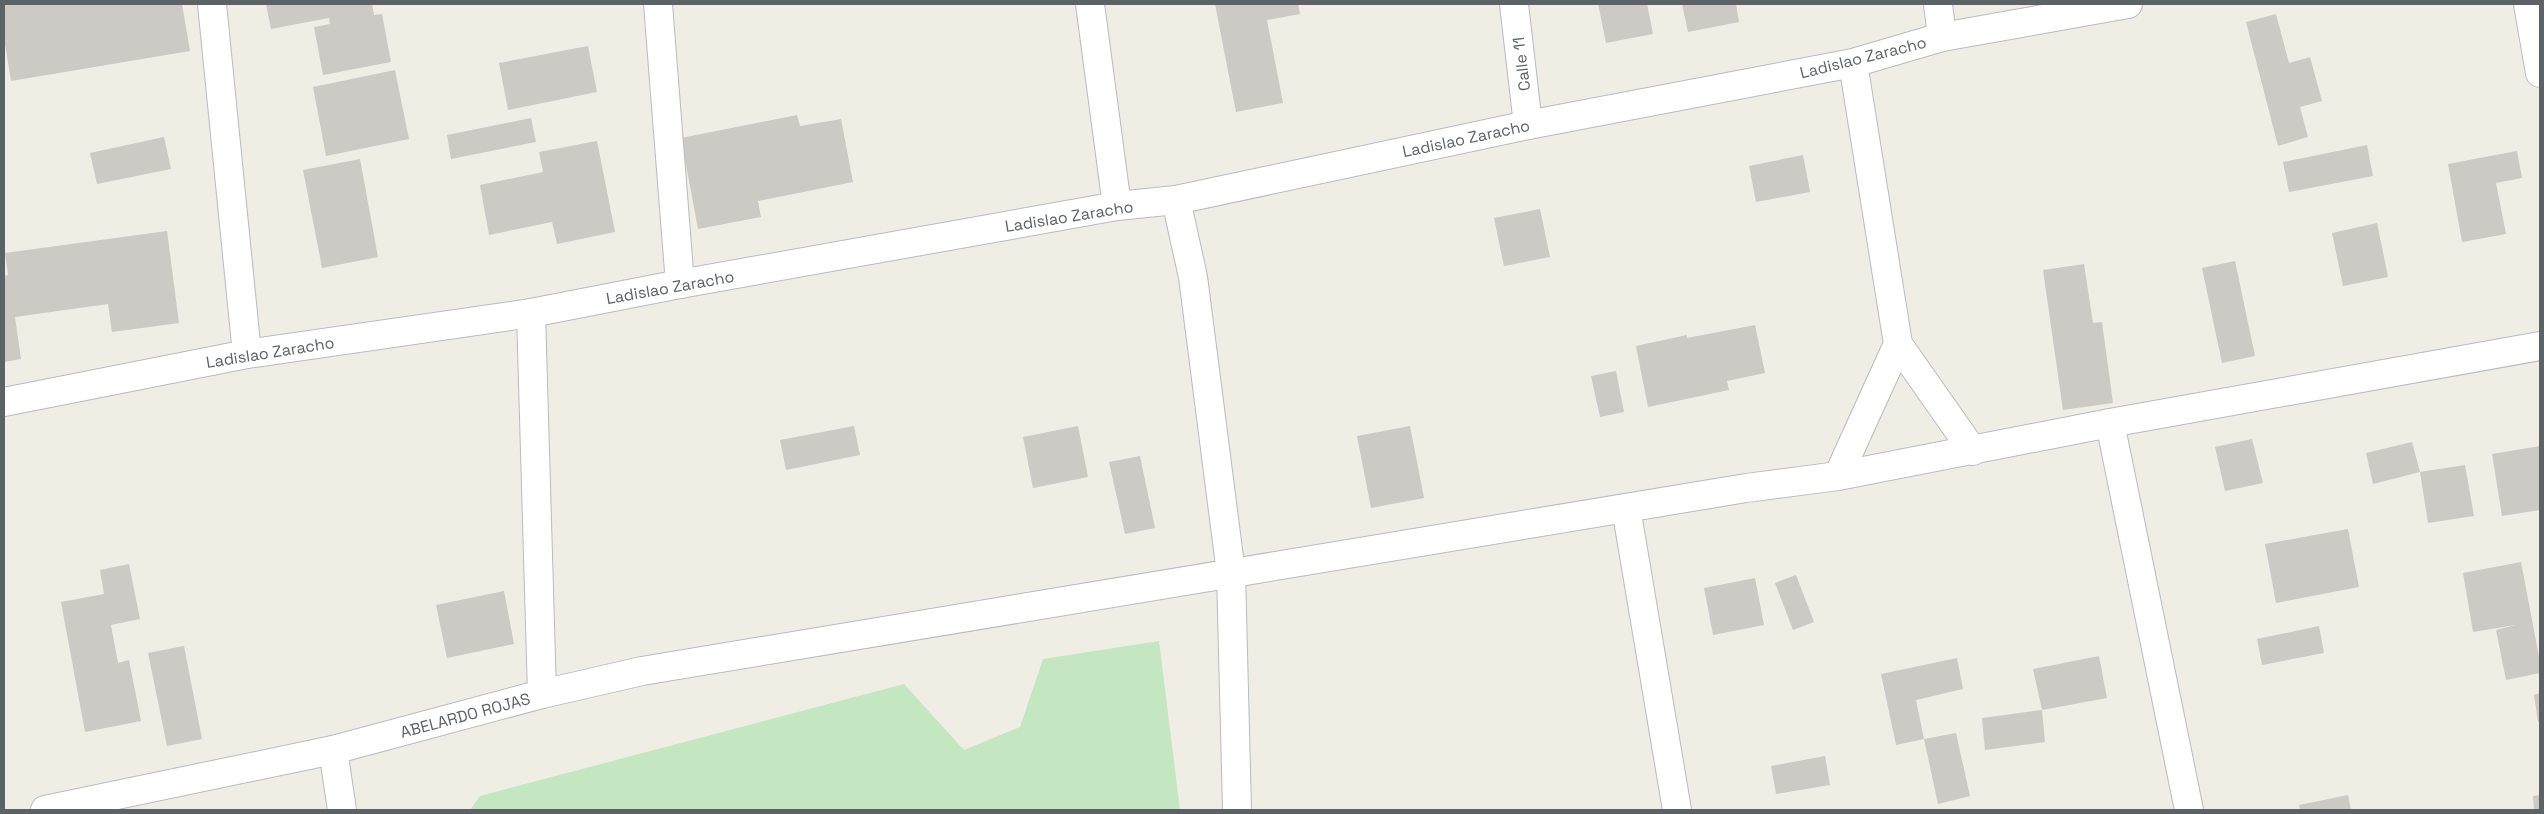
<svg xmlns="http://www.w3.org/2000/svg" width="2544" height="814" viewBox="0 0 2544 814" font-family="'Space Grotesk',sans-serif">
<rect width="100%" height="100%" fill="#f0ede5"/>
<polygon fill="#c4e7c1" points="1159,641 1180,810 470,810 480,796 904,684 964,750 1020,727 1043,659"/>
<g fill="#cdc9c4">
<polygon points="12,4 182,4 190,51 11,81 4,38 4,5"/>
<polygon points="266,4 372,4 374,15 382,14 391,62 323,75 314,27 330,24 329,18 271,29"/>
<polygon points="1215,4 1298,4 1300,14 1267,20 1283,103 1236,112"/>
<polygon points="1598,4 1647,4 1653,34 1606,43"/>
<polygon points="1682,4 1736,4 1739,22 1688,32"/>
<polygon points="2276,14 2289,63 2310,57 2322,101 2300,107 2308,137 2278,146 2246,22"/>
<polygon points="588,46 597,92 508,110 499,63"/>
<polygon points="395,70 409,139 326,156 313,87"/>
<polygon points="797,115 800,126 841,119 853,182 758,201 761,217 698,229 681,138"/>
<polygon points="531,118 536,142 451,159 447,135"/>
<polygon points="164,137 171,169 97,184 90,153"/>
<polygon points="597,141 615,232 557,244 552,222 489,235 480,185 543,172 539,152"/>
<polygon points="2367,145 2373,176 2289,192 2283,162"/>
<polygon points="2517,151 2522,178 2496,183 2506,234 2462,242 2448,164"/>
<polygon points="1803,155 1810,192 1756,202 1749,166"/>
<polygon points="360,159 378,257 322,268 303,170"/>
<polygon points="1540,209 1550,257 1504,266 1494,218"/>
<polygon points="2377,223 2388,277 2343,286 2332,233"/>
<polygon points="167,231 179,323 112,332 108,304 15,317 21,359 4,362 4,276 8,275 5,253"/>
<polygon points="2235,261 2255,356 2222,363 2202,268"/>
<polygon points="2084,264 2093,323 2102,322 2113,403 2063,410 2043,270"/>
<polygon points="1755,325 1765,373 1727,381 1729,390 1648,407 1636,346 1687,335 1687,338"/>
<polygon points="1616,371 1624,412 1600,417 1591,376"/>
<polygon points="854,426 860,455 786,470 780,440"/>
<polygon points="1078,426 1088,477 1033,488 1023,437"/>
<polygon points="1410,426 1424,498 1371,508 1357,436"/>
<polygon points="2252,439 2263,483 2225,491 2215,447"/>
<polygon points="2412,442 2420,472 2373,484 2366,453"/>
<polygon points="2540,446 2540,510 2502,516 2492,454"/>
<polygon points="1140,456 1155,528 1125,534 1109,462"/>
<polygon points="2465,465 2474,516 2428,523 2420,472"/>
<polygon points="2348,529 2359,587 2276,603 2265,544"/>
<polygon points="2521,562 2540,662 2540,673 2506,680 2496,630 2516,625 2473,632 2463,573"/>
<polygon points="129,564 140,619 111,625 118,663 129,660 141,721 85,732 61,602 104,594 100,570"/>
<polygon points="1796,575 1814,622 1793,630 1775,583"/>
<polygon points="1755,578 1764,625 1713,635 1704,588"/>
<polygon points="504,591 514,644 447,658 436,605"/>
<polygon points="2319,626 2324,653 2262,665 2257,639"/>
<polygon points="184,646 202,739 167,746 148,653"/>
<polygon points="2099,656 2107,698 2042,710 2045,742 1985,750 1982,718 2042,710 2033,669"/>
<polygon points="1957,658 1963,689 1916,700 1924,739 1896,745 1881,674"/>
<polygon points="2540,693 2540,721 2538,722 2534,695"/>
<polygon points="1956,733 1970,796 1938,804 1924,739"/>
<polygon points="1825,756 1830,785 1776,794 1771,766"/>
<polygon points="2348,795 2351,810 2300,810 2299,805"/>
<polygon points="2540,795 2540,810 2534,810 2533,796"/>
</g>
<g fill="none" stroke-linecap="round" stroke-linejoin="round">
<defs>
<g id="street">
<polyline points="212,4 247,354"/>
<polyline points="658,4 680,284"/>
<polyline points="1090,4 1117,206"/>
<polyline points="1514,4 1528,125"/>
<polyline points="1938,4 1942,37"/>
<polyline points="2528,4 2540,73"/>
<polyline points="1176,200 1193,277 1231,573 1237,810"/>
<polyline points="1898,344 1973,451"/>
<polyline points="4,402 247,354 531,313 680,284 1117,206 1176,200 1528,125 1853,63 1942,37 2128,4"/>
<polyline points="2110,423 2189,810"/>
<polyline points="1838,476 1898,344 1853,63"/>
<polyline points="1626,508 1677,810"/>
<polyline points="542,694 642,671 1746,488 1838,476 2110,423 2540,346"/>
<polyline points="333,750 342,810"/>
<polyline points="45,810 333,750 542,694 531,313"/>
</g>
</defs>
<use href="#street" stroke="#b8bbbf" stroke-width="30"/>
<use href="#street" stroke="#fff" stroke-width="28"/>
</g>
<g text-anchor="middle" stroke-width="4.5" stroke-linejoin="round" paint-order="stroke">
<g font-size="16" fill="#5d6266" stroke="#fff">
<text transform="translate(1863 57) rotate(-14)" y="6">Ladislao Zaracho</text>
<text transform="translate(1521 64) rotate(-97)" y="6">Calle 11</text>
<text transform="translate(1466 138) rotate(-12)" y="6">Ladislao Zaracho</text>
<text transform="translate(1069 216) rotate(-9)" y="6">Ladislao Zaracho</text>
<text transform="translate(670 287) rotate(-10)" y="6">Ladislao Zaracho</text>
<text transform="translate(270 352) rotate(-9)" y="6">Ladislao Zaracho</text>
<text transform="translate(465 715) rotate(-15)" y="6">ABELARDO ROJAS</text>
</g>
</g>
<rect width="2544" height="814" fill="none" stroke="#5d6266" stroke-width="10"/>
</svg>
